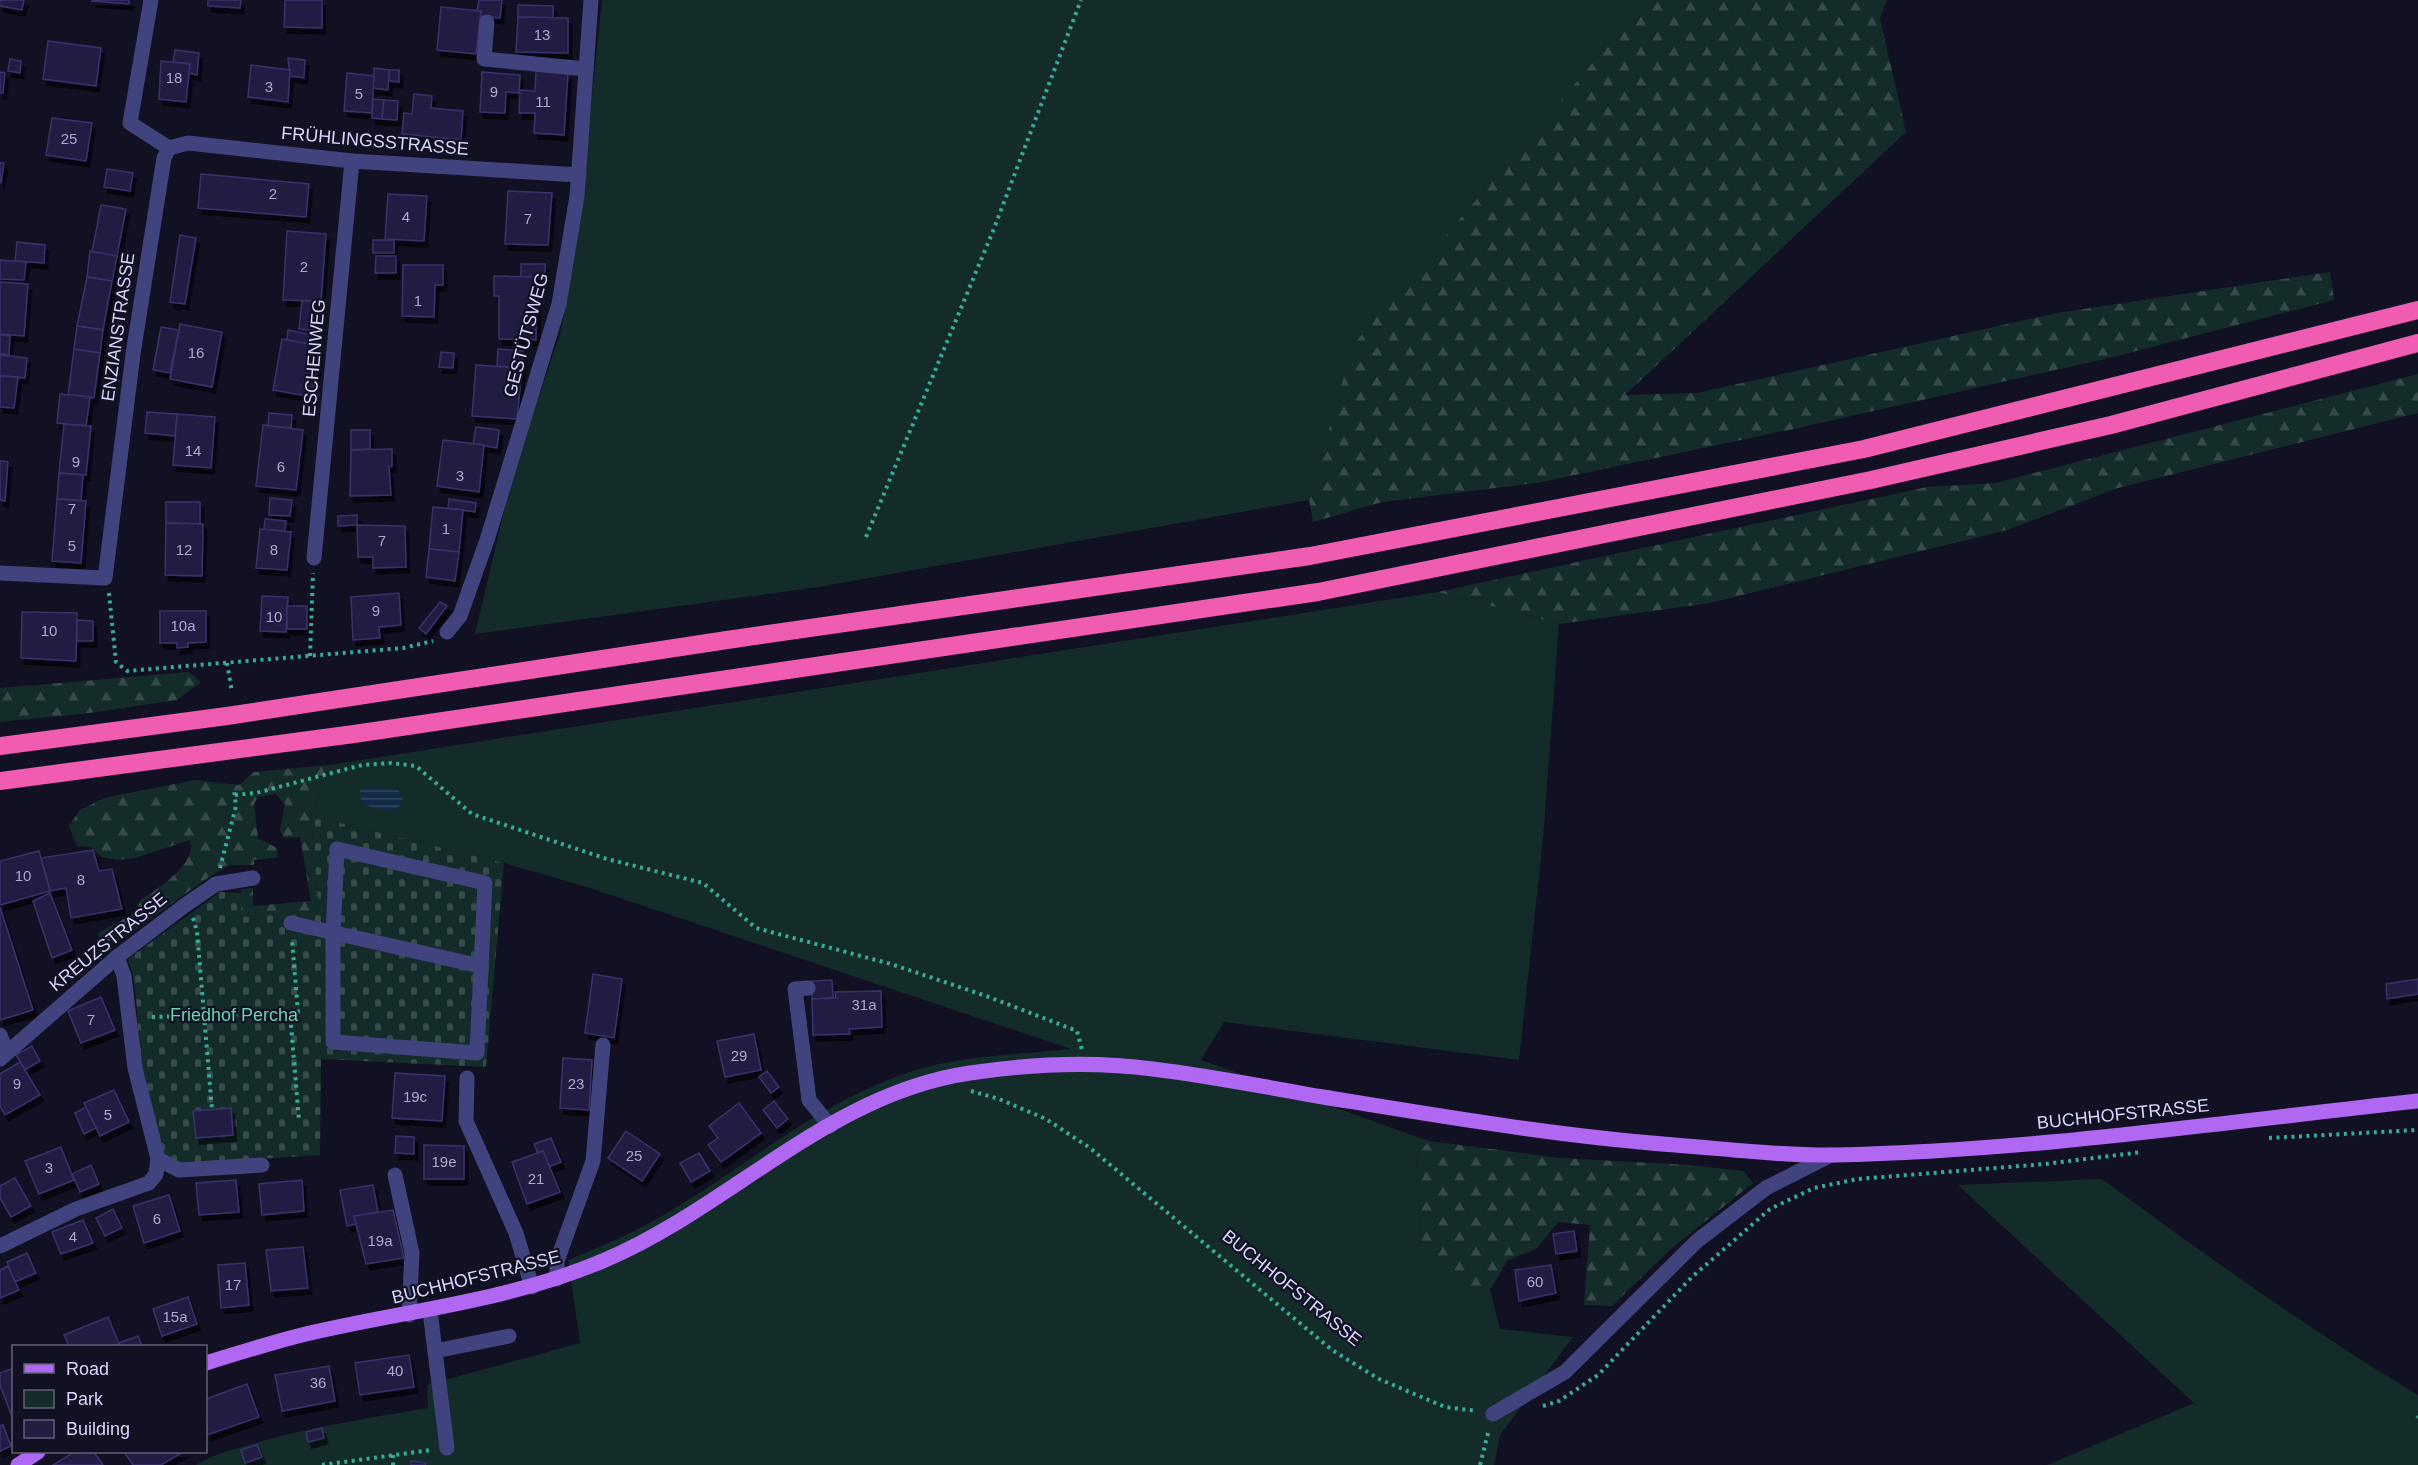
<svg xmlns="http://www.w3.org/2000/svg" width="2418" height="1465" viewBox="0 0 2418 1465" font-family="Helvetica,sans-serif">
<defs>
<pattern id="forest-firs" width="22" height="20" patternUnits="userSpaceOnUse" patternTransform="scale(1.5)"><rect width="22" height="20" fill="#142c29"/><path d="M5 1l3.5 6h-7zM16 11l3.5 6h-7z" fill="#354a49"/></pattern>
<pattern id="cemetery-stones" width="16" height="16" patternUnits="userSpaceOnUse" patternTransform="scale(1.5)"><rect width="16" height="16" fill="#142c29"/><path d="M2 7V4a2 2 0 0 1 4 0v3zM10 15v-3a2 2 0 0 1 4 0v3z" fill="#354a49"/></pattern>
<pattern id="water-rules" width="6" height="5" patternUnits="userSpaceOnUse" patternTransform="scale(1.5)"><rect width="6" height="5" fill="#122a45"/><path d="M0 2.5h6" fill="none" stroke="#344861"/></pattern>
<filter id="shadow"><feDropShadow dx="3.5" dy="6" stdDeviation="0" flood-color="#0009"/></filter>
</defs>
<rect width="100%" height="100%" fill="#121023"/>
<g fill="#142c29">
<polygon points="602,0 1646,0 1354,345 1309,500 818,587 475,634 513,473 561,331 581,200"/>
<path d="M1438 592 1559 624 1543 839 1519 1060 1224 1022 1201 1060 1429 1141 1416 1156 1421 1242 1450 1285 1490 1290 1500 1329 1573 1337 1500 1435 1494 1465H196C213 1454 233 1450 252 1444 310 1427 369 1418 428 1408L427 1385 580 1343 568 1260C605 1245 640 1230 674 1209 746 1165 814 1108 893 1078 955 1054 1008 1056 1071 1049L590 888 504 863 311 816 329 765Z"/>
<path d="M2102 1179C2205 1255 2308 1329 2418 1395V1465H2047L2194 1403 1958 1185Z"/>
</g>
<g fill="url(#forest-firs)">
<polygon points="1646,0 1887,0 1880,18 1906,132 1625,395 1697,393 2057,313 2330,272 2334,300 2113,357 1798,428 1537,483 1382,502 1313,522 1309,500 1353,345"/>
<polygon points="2418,374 2418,413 2118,488 2007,530 1710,603 1559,624 1438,592 1927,487 1995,483"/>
<polygon points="189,672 201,682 177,700 89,713 0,722 0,688"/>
<path d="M329 765 311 816 319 911 241 917 240 893 242 889 253 888V906L311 901 300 837 284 838 280 830 285 804 275 794 258 797 254 804 258 838 277 848V858L254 860V865H230L209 877 122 939 106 943 99 939 98 933 137 912 140 900C156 891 199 862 190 840L135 858 117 860 102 857 91 847 77 846 69 826 80 810 104 798 195 780 239 785 254 772Z"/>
<polygon points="1429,1141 1560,1158 1689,1165 1744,1171 1753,1183 1673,1247 1612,1306 1584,1305 1590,1225 1558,1222 1537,1248 1507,1261 1490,1290 1450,1286 1421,1242 1416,1156"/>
</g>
<path fill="url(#cemetery-stones)" d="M311 816 504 863 486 1067 321 1059 320 1155 169 1165C157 1134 144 1099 140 1066 136 1030 140 993 128 959L220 892 240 893 242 917 319 911Z"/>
<polygon fill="url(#water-rules)" points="368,787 398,790 403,799 399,807 387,811 362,804 360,790"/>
<g fill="#221e42" stroke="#38326c" stroke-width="1.5" filter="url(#shadow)">
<polygon points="0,0 24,0 22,10 0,6"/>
<polygon points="92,0 129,0 129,4 92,1"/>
<polygon points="208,0 241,0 240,8 208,6"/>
<polygon points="285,0 322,0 322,28 284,27"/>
<polygon points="479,0 502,0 500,18 480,16 481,11 477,11"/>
<polygon points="518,5 553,6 553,18 518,17"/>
<polygon points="441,7 481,11 476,54 437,50"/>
<polygon points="518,17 568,18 568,53 516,52"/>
<polygon points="48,41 101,48 96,86 43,79"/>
<polygon points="175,50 199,53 197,75 189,73 190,64 173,62"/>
<polygon points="288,58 305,60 304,78 290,76"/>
<polygon points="10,59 21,61 20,73 8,71"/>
<polygon points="161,61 190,64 186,102 159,99"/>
<polygon points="251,65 290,70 288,102 248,97"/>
<polygon points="374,68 389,70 388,90 373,88"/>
<polygon points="389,70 399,70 399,82 389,81"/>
<polygon points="536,71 568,73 564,135 534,133 535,113 519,113 520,90 535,91"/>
<polygon points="0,72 5,73 3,93 0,93"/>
<polygon points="482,72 520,75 519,93 506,92 505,113 480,112"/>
<polygon points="347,73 374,76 372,113 344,111"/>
<polygon points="414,94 432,96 431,108 463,111 461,140 402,134 404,113 412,114"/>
<polygon points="373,99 384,100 382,119 372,118"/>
<polygon points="384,100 398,101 397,120 382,119"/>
<polygon points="52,118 92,123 86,161 46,155"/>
<polygon points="0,163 4,163 1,183 0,183"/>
<polygon points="107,169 133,173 130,191 104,187"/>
<polygon points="201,174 309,184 306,217 198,208"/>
<polygon points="508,191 552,193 548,245 505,244"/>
<polygon points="388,194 427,196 424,241 385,239"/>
<polygon points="101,205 126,209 117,256 92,252"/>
<polygon points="287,231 326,234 321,301 283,300"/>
<polygon points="180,235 196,238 185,304 170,302"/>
<rect x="373" y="240" width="21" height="13"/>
<polygon points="17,242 45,245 44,263 15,261"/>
<polygon points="90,251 117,256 112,281 87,277"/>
<polygon points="376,256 396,256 396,273 375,273"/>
<polygon points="0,260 26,262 24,280 0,279"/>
<polygon points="521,264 545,264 545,278 521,277"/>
<polygon points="403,265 443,265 443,285 435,285 434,317 402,316"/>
<polygon points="494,276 537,277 536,340 499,339 499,296 494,296"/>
<polygon points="87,277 112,281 103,330 77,326"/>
<polygon points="0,282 28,284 24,336 0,334"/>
<polygon points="302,301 316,301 313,331 299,329"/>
<polygon points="180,324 222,332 212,387 170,379"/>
<polygon points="77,326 103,330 100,353 74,349"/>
<polygon points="161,327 179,330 170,373 153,370"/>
<polygon points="288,330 314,335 312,345 287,340"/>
<polygon points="0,335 10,336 9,355 0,354"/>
<polygon points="282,339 320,346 312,397 273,390"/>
<polygon points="74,349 100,353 94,398 68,395"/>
<polygon points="498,349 523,351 522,368 497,366"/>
<polygon points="441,352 454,353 453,368 439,367"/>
<polygon points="0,355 27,358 25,378 0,376"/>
<polygon points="476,365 522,368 517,419 472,416"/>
<polygon points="0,376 18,377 14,408 0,407"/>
<polygon points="60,394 90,397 86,426 57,423"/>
<polygon points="147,412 177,414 175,436 145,433"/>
<polygon points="269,413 292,415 291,428 268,426"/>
<polygon points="177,414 215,417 211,468 173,465"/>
<polygon points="64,424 91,426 86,475 59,473"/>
<polygon points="263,425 303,430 296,490 256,486"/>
<polygon points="476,427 499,430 497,448 473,444"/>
<polygon points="351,430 370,430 370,449 351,450"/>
<polygon points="443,440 484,445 479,492 437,486"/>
<polygon points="392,449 392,466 389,467 391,495 350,496 351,450"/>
<polygon points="0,461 8,462 5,501 0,500"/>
<polygon points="59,473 83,475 81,501 57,499"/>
<polygon points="270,498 292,500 290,516 269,515"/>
<polygon points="57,499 86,501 81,563 52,561"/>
<polygon points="449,499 476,503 475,512 448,508"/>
<polygon points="166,502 200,502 200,524 166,523"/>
<polygon points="433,507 463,510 459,552 429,549"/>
<polygon points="357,515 357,525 338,526 338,516"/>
<polygon points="265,519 286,521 285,531 264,530"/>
<polygon points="166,523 203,524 202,576 165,575"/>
<polygon points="357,525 405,526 406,567 373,568 373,557 358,557"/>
<polygon points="260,529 291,532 287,570 256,568"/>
<polygon points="429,549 459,552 455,581 426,577"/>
<polygon points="399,593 401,625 379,627 380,638 353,640 351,597"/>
<polygon points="262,596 288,597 286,632 260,631"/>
<polygon points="440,602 447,606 426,634 419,628"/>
<rect x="287" y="606" width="20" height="23"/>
<polygon points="160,611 206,611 206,642 188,643 188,647 177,648 177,643 160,643"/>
<polygon points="22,612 77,613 76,661 21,658"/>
<polygon points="77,620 93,621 93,641 77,641"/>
<polygon points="93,850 99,871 112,869 122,909 71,918 66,888 50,891 41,858"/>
<polygon points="39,851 50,891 0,905 0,861"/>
<polygon points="50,893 72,950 52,958 33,901"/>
<polygon points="0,907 33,1010 0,1020"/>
<polygon points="593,974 622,979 614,1038 585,1033"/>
<polygon points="2418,979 2418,994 2387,999 2386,984"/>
<polygon points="832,980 833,998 812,999 811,981"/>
<polygon points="881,991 882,1027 849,1029 850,1034 813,1035 812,999 836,998 835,992"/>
<polygon points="101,997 115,1030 81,1043 68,1011"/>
<polygon points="754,1034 761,1070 725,1077 717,1041"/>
<polygon points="32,1046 40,1061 25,1070 16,1055"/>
<polygon points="563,1058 592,1060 589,1110 560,1108"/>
<polygon points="20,1062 40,1095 5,1115 0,1106 0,1074"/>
<polygon points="767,1071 779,1087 771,1093 759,1077"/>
<polygon points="395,1073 445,1076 442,1121 392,1118"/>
<polygon points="114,1090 129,1122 100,1136 84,1103"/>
<polygon points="774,1101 788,1119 777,1128 763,1110"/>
<polygon points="739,1103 761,1133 721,1162 708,1145 718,1138 709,1126"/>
<polygon points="86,1107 96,1128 84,1134 75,1113"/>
<polygon points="231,1108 233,1135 196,1138 193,1111"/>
<polygon points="626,1131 660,1154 642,1181 608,1158"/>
<polygon points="396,1136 414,1137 414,1154 395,1153"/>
<polygon points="551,1138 561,1162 549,1167 543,1151 538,1153 534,1144"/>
<polygon points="424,1145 464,1146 464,1179 424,1179"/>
<polygon points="61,1147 74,1180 39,1194 25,1161"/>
<polygon points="543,1151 560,1192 527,1204 512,1162"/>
<polygon points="699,1153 710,1171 691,1182 680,1163"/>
<polygon points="91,1165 99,1184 80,1192 72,1174"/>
<polygon points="15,1178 31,1206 11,1217 0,1198 0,1186"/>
<polygon points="236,1180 239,1212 199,1215 196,1183"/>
<polygon points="302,1180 304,1211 262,1215 259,1184"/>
<polygon points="373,1185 378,1212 354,1216 356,1224 347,1226 340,1190"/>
<polygon points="169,1195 180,1231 144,1243 133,1206"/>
<polygon points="113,1209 122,1228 105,1236 96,1218"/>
<polygon points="393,1210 404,1258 366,1264 354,1216"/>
<polygon points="83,1220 93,1243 61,1254 52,1232"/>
<polygon points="1574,1231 1577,1251 1556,1254 1553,1234"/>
<polygon points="303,1247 308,1288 271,1291 266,1250"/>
<polygon points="27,1253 36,1273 15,1282 7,1262"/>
<polygon points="245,1263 249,1305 221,1308 218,1265"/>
<polygon points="1551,1265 1556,1293 1519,1301 1515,1270"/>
<polygon points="8,1266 19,1290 0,1298 0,1270"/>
<polygon points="188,1297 197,1324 162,1336 153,1309"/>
<polygon points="108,1317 120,1346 69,1346 64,1335"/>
<polygon points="138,1336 142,1346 120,1346 119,1343"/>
<polygon points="409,1355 414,1387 360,1395 355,1363"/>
<polygon points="329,1366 335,1401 282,1411 275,1375"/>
<polygon points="14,1368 14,1422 0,1385 0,1373"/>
<polygon points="247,1384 259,1417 207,1435 206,1399"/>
<polygon points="3,1425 11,1446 0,1451 0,1426"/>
<polygon points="322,1428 324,1438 308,1442 306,1432"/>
<polygon points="257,1445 262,1457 245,1463 241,1450"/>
<polygon points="74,1452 94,1452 103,1465 53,1465"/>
<polygon points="124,1452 183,1452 161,1465 133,1465"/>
<polygon points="411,1461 426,1463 425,1465 411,1465"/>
</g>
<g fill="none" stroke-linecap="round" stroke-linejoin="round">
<g stroke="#3aab99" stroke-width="4" stroke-dasharray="3 4.5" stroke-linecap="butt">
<polyline points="866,537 993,231 1081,0"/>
<polyline points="109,593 116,662 127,671 403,648 433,641"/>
<polyline points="310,656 313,573"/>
<polyline points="227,663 232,692"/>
<polyline points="235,795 256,793 362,765 391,763 416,766 472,814 607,859 703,883 756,928 891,964 989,997 1077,1031 1082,1050"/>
<polyline points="220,868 236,806 234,790"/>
<polyline points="193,918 197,931 212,1110"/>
<polyline points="290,1013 298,1012 292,940"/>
<polyline points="152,1017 290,1013 299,1121"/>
<polyline points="971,1091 999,1099 1046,1119 1090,1148 1332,1350 1379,1379 1445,1407 1477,1411"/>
<polyline points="2269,1138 2418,1130"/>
<polyline points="1543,1406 1559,1401 1598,1375 1692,1277 1770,1209 1814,1188 1858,1179 2045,1164 2142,1152"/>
<polyline points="2417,1416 2418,1417"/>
<polyline points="393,1455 393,1465"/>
<polyline points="322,1465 431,1450"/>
<polyline points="1480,1465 1489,1429"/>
</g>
<g stroke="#40437e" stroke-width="15">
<polyline points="151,0 130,123 169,148"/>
<polyline points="487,22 484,59 586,69"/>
<polyline points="169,148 188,143 352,161 579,175"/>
<polyline points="314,558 352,161"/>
<polyline points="0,573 105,578 133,354 164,158 169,148"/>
<polyline points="447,632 460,616 487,540 559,304 577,196 591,0"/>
<polygon points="337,849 485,883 477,1053 333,1042 333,934"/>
<polyline points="291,923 480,966"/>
<polyline points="808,988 795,989 809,1100 830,1126"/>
<polyline points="0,1035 7,1053"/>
<polyline points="0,1059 117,957 184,906 216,884 253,878"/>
<polyline points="467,1078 466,1121 516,1233 532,1287"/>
<polyline points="158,1159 179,1170 262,1165"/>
<polyline points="395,1175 412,1253 409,1315"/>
<polyline points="0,1246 76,1209 149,1183 156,1174 158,1159 135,1068 124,976 117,957"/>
<polyline points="557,1279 557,1261 593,1161 603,1045"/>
<polyline points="430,1311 447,1448"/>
<polyline points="435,1351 509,1336"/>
<polyline points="1493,1414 1565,1372 1697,1241 1766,1188 1831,1155"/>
</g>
<g stroke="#b067f1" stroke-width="15">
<path d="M206 1363C235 1354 264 1345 294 1337 398 1311 505 1303 605 1260 730 1207 830 1093 970 1073 1030 1064 1092 1061 1153 1069 1210 1076 1266 1087 1323 1097 1440 1116 1557 1136 1675 1145 1728 1149 1783 1156 1835 1155 2030 1151 2224 1122 2418 1101"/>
<polyline points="18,1465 38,1452"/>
</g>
<g stroke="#f05cb1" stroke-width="18">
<polyline points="0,746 227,716 727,640 1310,556 1864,449 2418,310"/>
<polyline points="0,781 354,734 1318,592 1871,480 2111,425 2418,343"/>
</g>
</g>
<g text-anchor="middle" stroke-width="4.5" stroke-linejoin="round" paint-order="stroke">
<g font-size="15" fill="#a9a8cd">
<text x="542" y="40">13</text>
<text x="174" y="83">18</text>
<text x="269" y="92">3</text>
<text x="494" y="97">9</text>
<text x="359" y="99">5</text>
<text x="543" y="107">11</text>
<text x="69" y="144">25</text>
<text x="273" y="199">2</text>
<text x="406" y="222">4</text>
<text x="528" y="224">7</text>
<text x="304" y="272">2</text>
<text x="418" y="306">1</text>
<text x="196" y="358">16</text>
<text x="193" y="456">14</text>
<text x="76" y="467">9</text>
<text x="281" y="472">6</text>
<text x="460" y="481">3</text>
<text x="72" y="514">7</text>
<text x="446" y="534">1</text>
<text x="382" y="546">7</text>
<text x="72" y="551">5</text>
<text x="184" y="555">12</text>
<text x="274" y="555">8</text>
<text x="376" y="616">9</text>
<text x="274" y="622">10</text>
<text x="183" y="631">10a</text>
<text x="49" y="636">10</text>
<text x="23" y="881">10</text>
<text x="81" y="885">8</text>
<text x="864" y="1010">31a</text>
<text x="91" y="1025">7</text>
<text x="739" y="1061">29</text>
<text x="17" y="1089">9</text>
<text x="576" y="1089">23</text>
<text x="415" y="1102">19c</text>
<text x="108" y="1120">5</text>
<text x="634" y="1161">25</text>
<text x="444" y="1167">19e</text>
<text x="49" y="1173">3</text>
<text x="536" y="1184">21</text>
<text x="157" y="1224">6</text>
<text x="73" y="1242">4</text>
<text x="380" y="1246">19a</text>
<text x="1535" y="1287">60</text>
<text x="233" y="1290">17</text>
<text x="175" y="1322">15a</text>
<text x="395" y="1376">40</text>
<text x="318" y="1388">36</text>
</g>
<g font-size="18" fill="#d6d6fb" stroke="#121023">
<text transform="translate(375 141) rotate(5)" y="6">FRÜHLINGSSTRASSE</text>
<text transform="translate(118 327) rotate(-82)" y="6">ENZIANSTRASSE</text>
<text transform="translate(526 335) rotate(-75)" y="6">GESTÜTSWEG</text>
<text transform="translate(314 358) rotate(-85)" y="6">ESCHENWEG</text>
<text transform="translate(108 942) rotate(-39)" y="6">KREUZSTRASSE</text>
<text transform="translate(2123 1114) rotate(-6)" y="6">BUCHHOFSTRASSE</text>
<text transform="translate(476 1277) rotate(-14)" y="6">BUCHHOFSTRASSE</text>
<text transform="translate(1292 1288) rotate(39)" y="6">BUCHHOFSTRASSE</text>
</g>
<g font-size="18" fill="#68d5af" stroke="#121023">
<text x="234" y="1021">Friedhof Percha</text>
</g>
</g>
<rect x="12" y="1345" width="195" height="108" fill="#121023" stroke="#605f79" stroke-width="1.5"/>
<rect x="24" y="1364" width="30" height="9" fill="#b067f1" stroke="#605f79" stroke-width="1.5"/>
<text x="66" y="1375" font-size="18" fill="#d6d6fb">Road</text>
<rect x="24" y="1390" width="30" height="18" fill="#142c29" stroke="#605f79" stroke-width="1.5"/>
<text x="66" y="1405" font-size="18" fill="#d6d6fb">Park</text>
<rect x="24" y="1420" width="30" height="18" fill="#221e42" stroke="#605f79" stroke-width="1.5"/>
<text x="66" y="1435" font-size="18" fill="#d6d6fb">Building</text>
</svg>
